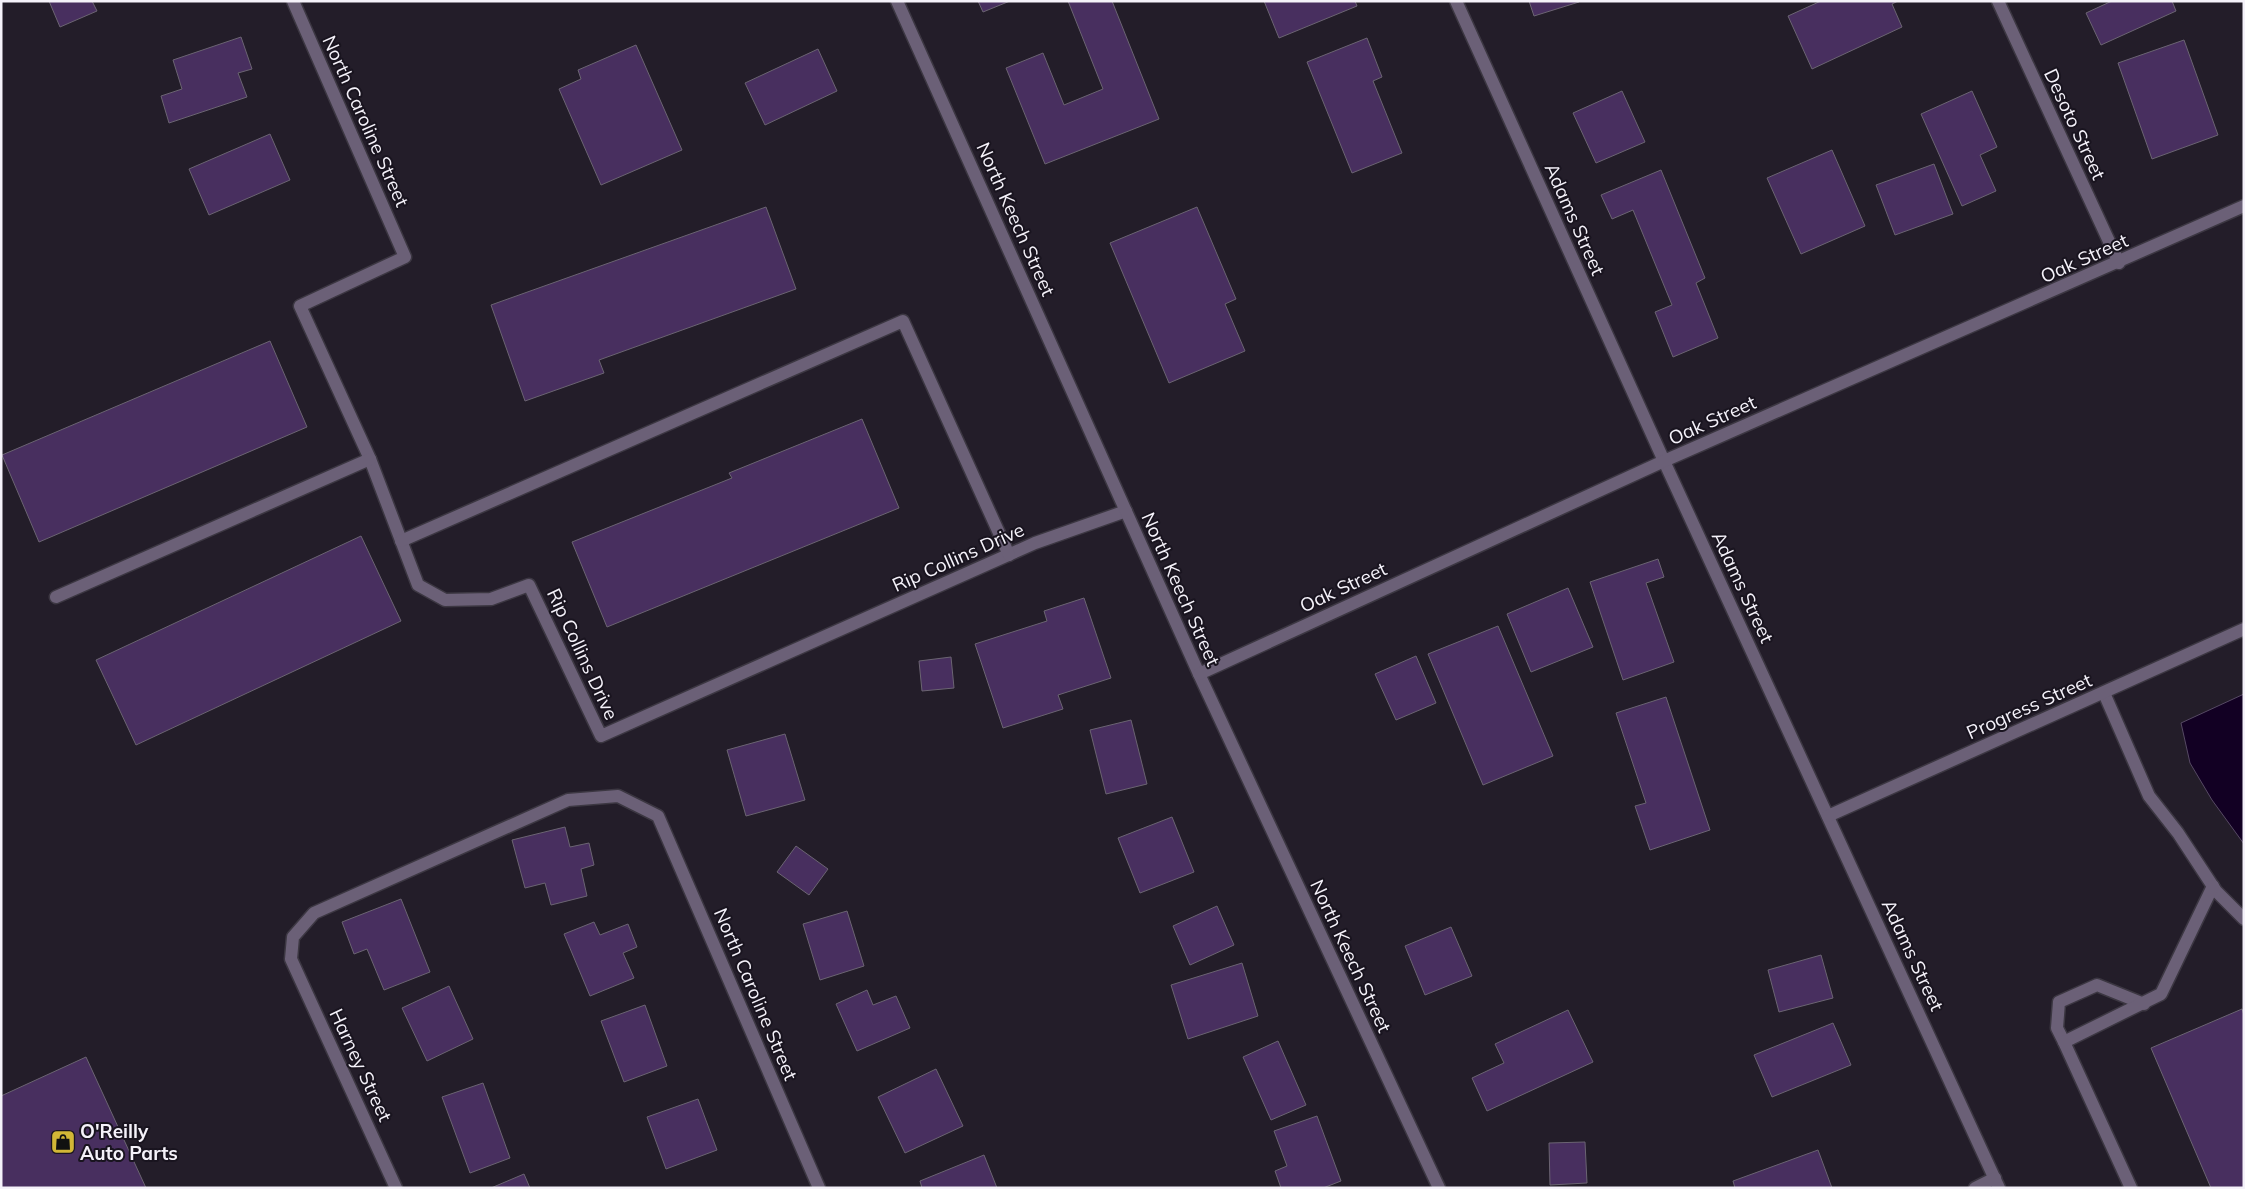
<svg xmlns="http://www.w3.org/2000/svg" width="2245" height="1189" viewBox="0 0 2245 1189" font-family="Mulish,sans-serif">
<rect width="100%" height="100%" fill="#231d29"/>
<polygon fill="#120023" stroke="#564964" points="2244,694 2244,844 2212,800 2190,763 2181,723"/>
<g fill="#482f5f" stroke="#6b6472">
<polygon points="49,1 92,1 97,11 60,27"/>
<polygon points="978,1 1010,1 983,12"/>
<polygon points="1068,1 1112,1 1159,119 1045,164 1006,68 1043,53 1064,105 1103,89"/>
<polygon points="1264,1 1355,1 1357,6 1279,38"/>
<polygon points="1529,1 1579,1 1579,2 1534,16"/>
<polygon points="1821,1 1898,1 1892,4 1902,27 1812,69 1788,16"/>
<polygon points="2112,1 2172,1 2176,11 2101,45 2086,13"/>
<polygon points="241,37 252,69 238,73 247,97 169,123 161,96 182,89 173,60"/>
<polygon points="1367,38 1382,77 1373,81 1402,153 1352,173 1307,62"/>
<polygon points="2184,40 2218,135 2152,159 2118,63"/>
<polygon points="636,45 682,150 601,185 559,89 581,79 578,70"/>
<polygon points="818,49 837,91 765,125 745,83"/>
<polygon points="1622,91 1645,142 1596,163 1573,113"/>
<polygon points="1972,91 1997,147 1980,155 1996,191 1962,206 1921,114"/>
<polygon points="270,134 290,180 209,215 189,169"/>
<polygon points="1832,150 1865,226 1801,254 1767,178"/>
<polygon points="1934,164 1953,214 1895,235 1876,185"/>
<polygon points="1661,170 1705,278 1696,283 1718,338 1673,357 1655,312 1672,305 1633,210 1612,219 1601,195"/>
<polygon points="766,207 796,289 599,360 604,373 525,401 491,305"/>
<polygon points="1197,207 1236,299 1225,304 1245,351 1169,383 1110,243"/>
<polygon points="270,341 307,427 39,542 2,455"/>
<polygon points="862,419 899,508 607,627 572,542 732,478 729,473"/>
<polygon points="361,536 401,621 136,745 96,660"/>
<polygon points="1658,559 1664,577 1646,583 1674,662 1623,680 1590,582"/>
<polygon points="1568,588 1593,647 1531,672 1507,614"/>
<polygon points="1084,598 1111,678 1058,695 1063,709 1003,728 975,644 1047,621 1044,611"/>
<polygon points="1498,626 1553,756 1483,785 1428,654"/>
<polygon points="1416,656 1436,703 1396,720 1375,674"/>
<polygon points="951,657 954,688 922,691 919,661"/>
<polygon points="1666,697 1710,830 1650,850 1635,806 1646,803 1616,713"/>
<polygon points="1131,720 1147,784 1106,794 1090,730"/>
<polygon points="785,734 805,800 746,816 727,750"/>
<polygon points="1172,817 1194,872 1140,893 1118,838"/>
<polygon points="565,827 570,847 589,843 594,865 581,869 587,896 551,905 545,883 525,888 512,840"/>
<polygon points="796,846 828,869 809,895 777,872"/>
<polygon points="401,899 430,972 384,990 367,949 354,954 342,922"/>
<polygon points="1217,906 1234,945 1190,965 1173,926"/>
<polygon points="847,911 864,966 820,980 803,924"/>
<polygon points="594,922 600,935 628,924 637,947 623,953 634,978 590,996 564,934"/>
<polygon points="1451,927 1472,976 1425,995 1405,946"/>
<polygon points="1821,955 1833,998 1779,1012 1768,970"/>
<polygon points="1242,963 1258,1016 1188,1039 1171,985"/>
<polygon points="449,986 473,1039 427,1061 402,1008"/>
<polygon points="867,990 873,1005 896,996 910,1028 857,1051 836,1004"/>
<polygon points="645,1005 667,1066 624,1082 601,1021"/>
<polygon points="2242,1009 2244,1015 2244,1188 2211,1188 2151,1048"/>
<polygon points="1568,1010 1593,1062 1487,1111 1472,1078 1504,1063 1495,1044"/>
<polygon points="1833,1023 1851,1065 1772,1097 1754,1055"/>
<polygon points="1278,1041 1306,1105 1271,1120 1243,1057"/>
<polygon points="86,1057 146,1188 1,1188 1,1096"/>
<polygon points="936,1069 963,1126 905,1153 878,1097"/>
<polygon points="483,1083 510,1158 470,1173 442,1097"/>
<polygon points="698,1099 717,1150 666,1169 647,1117"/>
<polygon points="1317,1116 1341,1181 1323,1188 1281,1188 1275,1171 1287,1166 1274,1131"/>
<polygon points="1585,1142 1587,1183 1550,1185 1549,1143"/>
<polygon points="1818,1150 1832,1188 1735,1188 1733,1181"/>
<polygon points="984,1155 997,1188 922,1188 920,1181"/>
<polygon points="524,1174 530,1188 491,1188"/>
</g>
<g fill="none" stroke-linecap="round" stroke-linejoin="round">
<defs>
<g id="minor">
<polyline points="293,1 405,257 300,306 370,459 418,585 445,600 491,599 529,585 601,736 1035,543 1126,511"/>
<polyline points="897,1 1199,674 1439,1188"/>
<polyline points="1456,1 1664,461 1999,1188"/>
<polyline points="1998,1 2119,263"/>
<polyline points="401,541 903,321 1009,555"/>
<polyline points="56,597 370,459"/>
<polyline points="1199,674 1664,461 2244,206"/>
<polyline points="2104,693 2149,796 2178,833 2216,891 2244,919"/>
<polyline points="1828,816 2244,629"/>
<polyline points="2064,1042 2057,1028 2059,1002 2097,985 2144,1004"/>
<polyline points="396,1188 291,959 293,937 314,913 568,800 618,796 658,816 819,1188"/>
<polyline points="1975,1188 1995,1178"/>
<polyline points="2131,1188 2064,1042 2161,994 2213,886"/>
</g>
</defs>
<use href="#minor" stroke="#3c3742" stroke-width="15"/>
<use href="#minor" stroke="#6b6077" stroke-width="12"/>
</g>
<defs>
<symbol id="shop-square" viewBox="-11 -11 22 22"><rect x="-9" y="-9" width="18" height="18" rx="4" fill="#d2b736" stroke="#19141f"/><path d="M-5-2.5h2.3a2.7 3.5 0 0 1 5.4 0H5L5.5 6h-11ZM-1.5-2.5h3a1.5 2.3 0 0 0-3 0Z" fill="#111"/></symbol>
</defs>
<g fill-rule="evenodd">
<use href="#shop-square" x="49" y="1128" width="28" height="28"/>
</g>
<g text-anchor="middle" stroke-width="4" stroke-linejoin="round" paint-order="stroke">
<g font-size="19" fill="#f5f2fa" stroke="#19141f">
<text transform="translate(366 121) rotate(66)" y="7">North Caroline Street</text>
<text transform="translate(2075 124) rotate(65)" y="7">Desoto Street</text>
<text transform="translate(1016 219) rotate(66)" y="7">North Keech Street</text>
<text transform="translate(1575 219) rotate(66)" y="7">Adams Street</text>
<text transform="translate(2084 258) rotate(-24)" y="7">Oak Street</text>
<text transform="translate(1712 420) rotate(-24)" y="7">Oak Street</text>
<text transform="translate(958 557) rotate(-24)" y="7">Rip Collins Drive</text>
<text transform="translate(1343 587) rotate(-25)" y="7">Oak Street</text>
<text transform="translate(1743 587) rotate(65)" y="7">Adams Street</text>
<text transform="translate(1181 589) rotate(66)" y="7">North Keech Street</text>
<text transform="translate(583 654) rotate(65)" y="7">Rip Collins Drive</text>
<text transform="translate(2029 706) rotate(-24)" y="7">Progress Street</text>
<text transform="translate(1913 955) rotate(65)" y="7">Adams Street</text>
<text transform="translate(1351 956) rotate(65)" y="7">North Keech Street</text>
<text transform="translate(756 994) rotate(67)" y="7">North Caroline Street</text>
<text transform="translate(361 1065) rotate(65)" y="7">Harney Street</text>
</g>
<g font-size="19" font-weight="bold" fill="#f5f2fa" stroke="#19141f" text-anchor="start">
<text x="80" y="1138">O'Reilly<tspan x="80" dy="22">Auto Parts</tspan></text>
</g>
</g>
<rect width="2245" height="1189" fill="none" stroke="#f5f2fa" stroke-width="5"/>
</svg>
